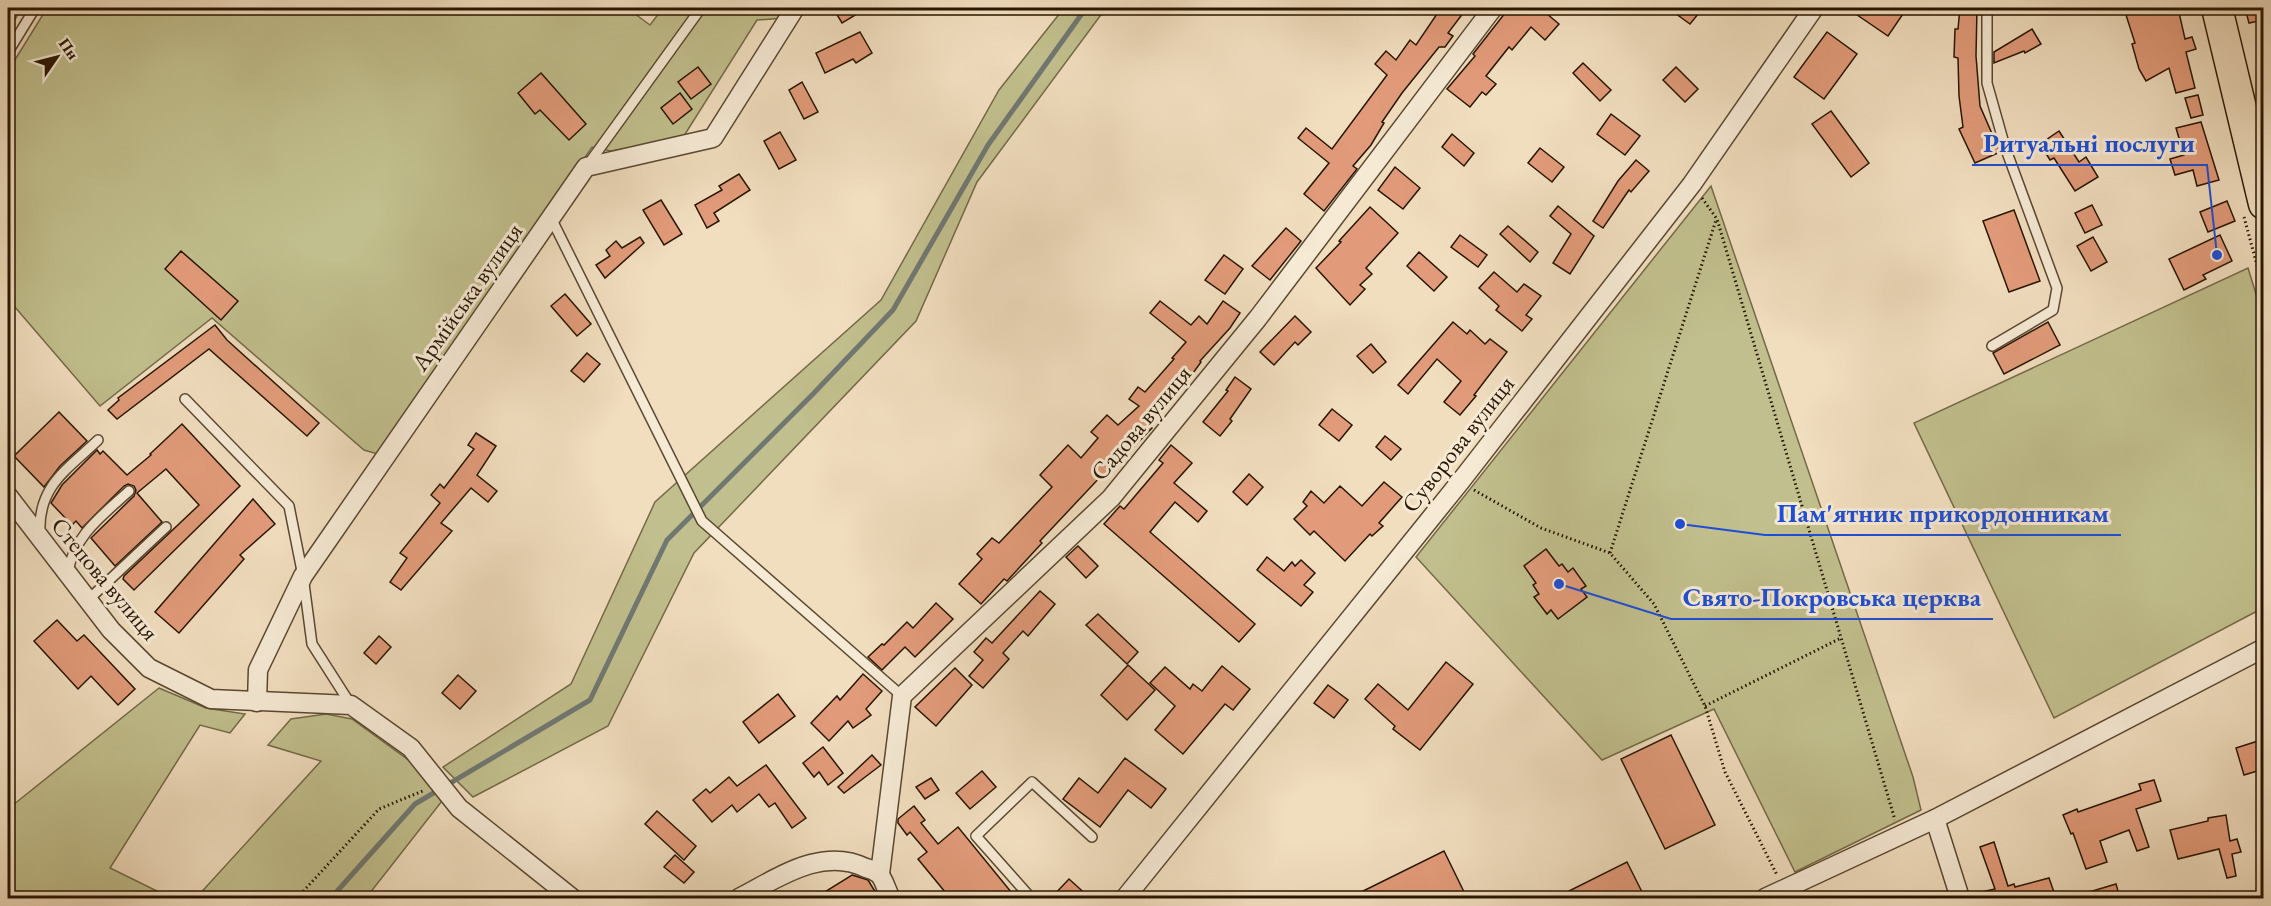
<svg xmlns="http://www.w3.org/2000/svg" width="2271" height="906" viewBox="0 0 2271 906" font-family="'EB Garamond',serif">
<rect width="100%" height="100%" fill="#f1debf"/>
<filter id="stains"><feTurbulence type="fractalNoise" baseFrequency=".00333" numOctaves="4"/><feColorMatrix values="0 0 0 0 .2 0 0 0 0 .09 0 0 0 0 .02 0 0 0 .5 -.17"/></filter>
<radialGradient id="worn" r=".72"><stop offset=".6" stop-color="#630" stop-opacity="0"/><stop offset="1" stop-color="#630" stop-opacity=".3"/></radialGradient>
<g fill="#c1bf8d" stroke="#746a48" stroke-width="1.5">
<polygon points="8,8 22,8 11,26 8,25"/>
<polygon points="47,8 627,8 650,25 663,8 791,8 785,18 757,20 682,139 611,151 592,147 381,455 364,450 212,318 100,406 8,299 8,71"/>
<polygon points="1064,8 1106,8 977,182 916,321 694,553 608,726 473,797 443,767 571,684 655,502 881,300 999,90"/>
<polygon points="1711,186 1913,777 1921,810 1795,872 1714,709 1602,760 1416,557"/>
<polygon points="2248,268 2264,320 2263,608 2054,718 1914,423"/>
<polygon points="159,688 206,708 245,714 230,733 200,725 110,868 171,898 8,898 8,809"/>
<polygon points="326,714 352,719 414,764 442,801 366,898 196,898 321,761 268,745 291,719"/>
</g>
<g fill="none" stroke-linecap="round" stroke-linejoin="round">
<polyline stroke="#707872" stroke-width="5" points="331,898 415,804 590,700 667,540 812,395 893,310 988,145 1086,8"/>
</g>
<g fill="#e29b7a" stroke="#281602" stroke-width="1.5">
<polygon points="833,8 867,8 842,23"/>
<polygon points="1441,8 1467,8 1448,33 1453,36 1445,47 1439,47 1402,93 1382,122 1384,123 1371,145 1353,166 1357,169 1324,211 1304,194 1329,163 1298,138 1306,128 1332,149 1387,75 1375,64 1386,51 1396,60 1410,40 1416,45"/>
<polygon points="1509,8 1540,8 1559,24 1545,40 1531,27 1512,50 1509,47 1486,76 1496,84 1486,95 1482,92 1470,107 1447,89 1475,56 1473,54"/>
<polygon points="1668,8 1703,8 1690,24"/>
<polygon points="1847,8 1907,8 1888,36"/>
<polygon points="1960,8 1977,8 1976,56 1980,106 2000,152 1975,163 1959,129 1963,127 1959,96 1958,58 1954,57 1955,29 1958,29"/>
<polygon points="2144,8 2178,8 2185,39 2192,37 2196,49 2186,52 2195,88 2176,93 2169,68 2146,81 2139,69 2132,44 2135,43 2126,15"/>
<polygon points="2245,8 2260,8 2263,20 2249,23"/>
<polygon points="2032,29 2041,44 2025,53 2024,51 1994,63 1994,52"/>
<polygon points="860,32 872,53 856,63 853,59 825,73 816,53"/>
<polygon points="1827,32 1857,54 1824,99 1794,77"/>
<polygon points="1583,63 1611,90 1600,101 1573,73"/>
<polygon points="698,67 711,84 691,99 678,82"/>
<polygon points="1676,67 1698,89 1685,102 1663,80"/>
<polygon points="541,73 586,124 569,140 540,110 535,114 518,93"/>
<polygon points="802,82 818,112 804,119 789,90"/>
<polygon points="680,93 692,109 673,124 661,108"/>
<polygon points="2198,95 2203,115 2191,118 2185,98"/>
<polygon points="1831,111 1869,163 1851,177 1812,124"/>
<polygon points="1611,114 1640,136 1625,155 1597,134"/>
<polygon points="2201,122 2219,180 2197,186 2193,170 2175,175 2170,159 2184,155 2176,128"/>
<polygon points="2059,131 2079,162 2086,157 2098,177 2075,191 2054,158 2050,160 2040,144"/>
<polygon points="780,132 796,160 779,169 764,141"/>
<polygon points="1452,134 1474,153 1464,166 1442,147"/>
<polygon points="1540,148 1564,167 1552,182 1528,163"/>
<polygon points="1636,160 1649,171 1631,192 1629,190 1603,228 1593,221 1618,181"/>
<polygon points="1395,167 1420,188 1403,209 1378,190"/>
<polygon points="739,174 750,190 714,213 719,221 707,228 695,205 722,190 719,186"/>
<polygon points="661,200 682,234 664,245 643,210"/>
<polygon points="2227,201 2235,221 2208,232 2200,212"/>
<polygon points="2092,205 2102,225 2085,233 2075,213"/>
<polygon points="1558,206 1594,236 1570,274 1553,263 1571,234 1550,216"/>
<polygon points="1370,207 1398,233 1366,268 1372,274 1360,285 1365,289 1350,305 1316,268 1341,242 1339,241"/>
<polygon points="2014,210 2040,281 2009,292 1983,221"/>
<polygon points="1508,226 1538,252 1530,262 1500,234"/>
<polygon points="1286,228 1301,241 1270,280 1252,266"/>
<polygon points="1460,235 1487,255 1478,267 1451,247"/>
<polygon points="2220,235 2232,261 2203,275 2206,279 2184,290 2169,259"/>
<polygon points="640,237 644,243 605,278 596,265 610,256 606,250 616,241 622,248"/>
<polygon points="2093,237 2107,262 2091,271 2077,246"/>
<polygon points="181,251 238,301 221,320 165,269"/>
<polygon points="1419,252 1447,277 1434,291 1407,266"/>
<polygon points="1224,255 1243,269 1225,294 1205,280"/>
<polygon points="1494,272 1517,292 1524,284 1541,296 1526,315 1532,319 1522,331 1496,310 1499,306 1479,288"/>
<polygon points="565,294 591,324 577,336 551,306"/>
<polygon points="1160,301 1191,325 1199,316 1207,324 1223,301 1240,313 1230,328 1200,361 1201,362 1183,387 1170,401 1168,399 1148,424 1152,428 1105,476 1103,474 1040,541 1042,543 1007,581 1004,579 981,604 959,584 982,559 977,554 992,538 999,543 1052,487 1040,475 1068,445 1081,458 1098,438 1091,432 1107,415 1118,425 1139,406 1129,399 1138,387 1145,392 1174,359 1172,358 1186,342 1150,313"/>
<polygon points="1295,316 1311,332 1298,345 1295,342 1274,365 1260,352"/>
<polygon points="1453,322 1467,334 1470,330 1485,344 1490,339 1507,352 1474,395 1476,396 1460,415 1444,402 1461,381 1437,359 1408,394 1398,385"/>
<polygon points="2048,322 2060,345 2004,374 1993,353"/>
<polygon points="215,325 227,340 319,423 307,436 209,349 117,419 108,410 119,400 118,398"/>
<polygon points="1371,344 1386,362 1373,373 1357,356"/>
<polygon points="587,353 600,364 584,382 571,371"/>
<polygon points="1235,377 1251,389 1230,419 1232,421 1220,436 1203,422 1228,391 1226,390"/>
<polygon points="1332,409 1352,425 1339,441 1319,425"/>
<polygon points="59,412 87,441 60,466 44,487 14,456"/>
<polygon points="182,424 240,486 134,590 123,579 124,576 199,505 166,469 137,493 162,522 115,566 91,538 134,496 136,490 134,486 128,484 124,486 82,528 76,521 72,525 51,503 62,485 97,450 100,454 103,451 127,475 151,455 150,454"/>
<polygon points="476,433 496,446 477,475 497,491 488,502 471,488 441,523 452,531 401,590 390,582 407,558 400,553 440,503 431,495 440,484 444,488 474,449 468,445"/>
<polygon points="1385,436 1401,449 1391,460 1376,447"/>
<polygon points="1171,445 1192,463 1174,483 1207,511 1198,522 1175,502 1150,532 1255,624 1239,642 1104,524 1120,506 1124,509 1163,463 1159,460"/>
<polygon points="1249,474 1263,487 1247,505 1233,492"/>
<polygon points="1384,482 1402,497 1379,523 1383,526 1372,536 1370,534 1345,561 1314,531 1310,535 1294,519 1307,506 1303,502 1311,491 1324,503 1340,486 1362,506"/>
<polygon points="253,499 275,524 240,555 244,559 179,633 155,612"/>
<polygon points="1078,546 1098,566 1086,578 1066,557"/>
<polygon points="1546,549 1559,566 1562,564 1568,572 1573,568 1586,586 1581,589 1587,597 1558,619 1551,610 1547,614 1534,597 1539,594 1533,585 1536,583 1524,566"/>
<polygon points="1267,557 1284,571 1292,562 1295,566 1301,560 1315,573 1304,585 1313,592 1301,606 1257,570"/>
<polygon points="1040,591 1055,604 1028,636 1023,631 1003,653 1009,659 983,688 969,676 983,660 974,652 986,638 992,643"/>
<polygon points="936,603 953,619 915,657 905,647 882,670 868,657 882,644 884,645 907,622 913,628"/>
<polygon points="1098,614 1138,652 1127,664 1086,625"/>
<polygon points="57,620 77,641 84,635 135,689 118,705 91,676 78,689 34,641"/>
<polygon points="379,636 391,647 376,664 364,653"/>
<polygon points="1446,662 1473,684 1420,750 1393,729 1395,726 1365,699 1378,684 1408,710"/>
<polygon points="1128,665 1155,690 1127,720 1101,695"/>
<polygon points="1222,666 1250,689 1233,710 1225,704 1183,754 1155,730 1175,706 1150,683 1165,667 1190,689 1193,684 1202,691"/>
<polygon points="955,668 972,685 936,726 915,707"/>
<polygon points="863,674 882,691 866,709 871,715 853,728 848,721 829,741 811,723 837,696 840,700"/>
<polygon points="458,675 476,691 460,709 442,693"/>
<polygon points="1328,685 1348,700 1334,718 1314,703"/>
<polygon points="778,694 795,716 759,743 743,722"/>
<polygon points="1671,735 1715,825 1665,849 1621,759"/>
<polygon points="2258,741 2264,761 2264,769 2244,775 2236,748"/>
<polygon points="823,747 843,773 828,785 819,772 814,777 803,763"/>
<polygon points="872,755 881,765 844,793 838,787"/>
<polygon points="1125,758 1166,789 1151,808 1128,790 1100,827 1063,799 1079,778 1098,793"/>
<polygon points="766,765 806,818 792,828 775,803 769,807 759,794 737,812 732,805 712,822 693,800 706,789 710,793 729,777 737,786"/>
<polygon points="982,771 996,787 970,809 956,793"/>
<polygon points="931,778 939,790 925,799 916,787"/>
<polygon points="2154,780 2161,801 2136,809 2149,847 2137,851 2129,830 2100,841 2107,862 2086,869 2073,833 2071,834 2063,815 2077,809 2078,812 2141,790 2139,784"/>
<polygon points="914,806 925,820 921,823 938,844 958,827 1016,898 950,898 918,859 927,852 910,832 907,835 898,823 898,819"/>
<polygon points="657,811 696,846 684,860 645,824"/>
<polygon points="2226,815 2230,841 2237,839 2241,852 2232,854 2236,876 2227,878 2219,849 2178,859 2170,830 2208,821 2208,818"/>
<polygon points="1994,842 2008,886 2014,884 2015,887 2049,878 2055,895 2044,898 1977,898 1976,893 1995,889 1980,847"/>
<polygon points="1444,851 1467,898 1349,898"/>
<polygon points="675,855 694,872 684,883 664,867"/>
<polygon points="1627,862 1642,892 1630,898 1555,898"/>
<polygon points="852,875 868,880 879,898 815,898"/>
<polygon points="1069,879 1090,898 1051,898"/>
<polygon points="2116,884 2120,898 2080,898 2079,895"/>
</g>
<g fill="none" stroke-linecap="round" stroke-linejoin="round">
<defs>
<g id="service">
<polyline points="1987,8 1987,83 2005,147 2057,288 2053,310 1992,346"/>
<polyline points="8,52 35,8"/>
<polyline points="587,166 701,8"/>
<polyline points="551,218 702,521 902,696"/>
<polyline points="185,399 289,506 303,576 312,644 351,705"/>
<path d="M40 535C37 486 67 470 98 440"/>
<path d="M68 573C73 536 103 515 129 491"/>
<polyline points="88,600 166,527"/>
<polyline points="1031,898 976,836 1032,782 1092,837"/>
</g>
<g id="minor">
<polyline points="8,496 111,630 149,668 211,699 351,705 411,748 459,808 572,898"/>
<polyline points="257,702 258,670 303,576 586,167 713,138 795,8"/>
<polyline points="1935,819 1960,898"/>
<polyline points="880,874 902,696 1111,498 1258,318 1493,8"/>
<path d="M739 898C778 878 822 846 866 868 870 869 875 871 879 874 884 879 887 892 891 898"/>
<polyline points="1125,898 1460,482 1692,184 1814,8"/>
<polyline points="1765,898 1935,819 2264,648"/>
</g>
<polyline id="primary" points="2217,8 2264,204"/>
</defs>
<use href="#service" stroke="#5a4831" stroke-width="12"/>
<use href="#minor" stroke="#5a4831" stroke-width="21"/>
<use href="#primary" stroke="#281602" stroke-width="33"/>
<g stroke="#281602" stroke-width="3" stroke-dasharray="1.5 3" stroke-linecap="butt">
<polyline points="1702,198 1717,219 1895,820"/>
<polyline points="2244,217 2264,291"/>
<polyline points="1474,490 1541,528 1610,553 1654,604 1705,706 1725,772 1777,875"/>
<polyline points="1610,553 1716,220"/>
<polyline points="1705,706 1841,638"/>
<polyline points="297,898 379,809 425,790"/>
</g>
<use href="#service" stroke="#f6ead5" stroke-width="9"/>
<use href="#minor" stroke="#f6ead5" stroke-width="18"/>
<use href="#primary" stroke="#f1debf" stroke-width="30"/>
</g>
<g text-anchor="middle" stroke-width="6" stroke-linejoin="round" paint-order="stroke">
<g font-size="24" fill="#281602" stroke="#f6ead5">
<text transform="translate(467 297) rotate(-55)" y="8">Армійська вулиця</text>
<text transform="translate(1141 423) rotate(-50)" y="8">Садова вулиця</text>
<text transform="translate(1458 444) rotate(-52)" y="8">Суворова вулиця</text>
<text transform="translate(105 579) rotate(50)" y="8">Степова вулиця</text>
</g>
</g>
<path fill="none" stroke="#1d4ed8" stroke-width="2" d="M2217 255L2207 165H1972M1680 524L1765 535H2121M1559 584L1671 619H1993"/>
<g fill="#1d4ed8" stroke="#f6ead5" stroke-width="2">
<circle cx="2217" cy="255" r="6"/>
<circle cx="1680" cy="524" r="6"/>
<circle cx="1559" cy="584" r="6"/>
</g>
<g font-size="26" text-anchor="middle" font-weight="bold" fill="#1d4ed8" stroke="#f6ead5" stroke-width="6" stroke-linejoin="round" paint-order="stroke">
<text x="2089" y="152">Ритуальні послуги</text>
<text x="1943" y="522">Пам'ятник прикордонникам</text>
<text x="1832" y="606">Свято-Покровська церква</text>
</g>
<rect width="2271" height="906" fill="none" stroke="#f1debf" stroke-width="30"/>
<rect x="9" y="9" width="2253" height="888" fill="none" stroke="#281602" stroke-width="3"/>
<rect x="15" y="15" width="2241" height="876" fill="none" stroke="#281602" stroke-width="1.5"/>
<g transform="translate(57 57) rotate(55)" stroke="#f6ead5" stroke-width="4.5" paint-order="stroke">
<path d="M0-4.5L10 22L0 15L-10 22Z" fill="#281602"/>
<text y="-9" font-size="16" font-weight="bold" text-anchor="middle" fill="#281602">Пн</text>
</g>
<rect width="100%" height="100%" filter="url(#stains)"/>
<rect width="100%" height="100%" fill="url(#worn)"/>
</svg>
